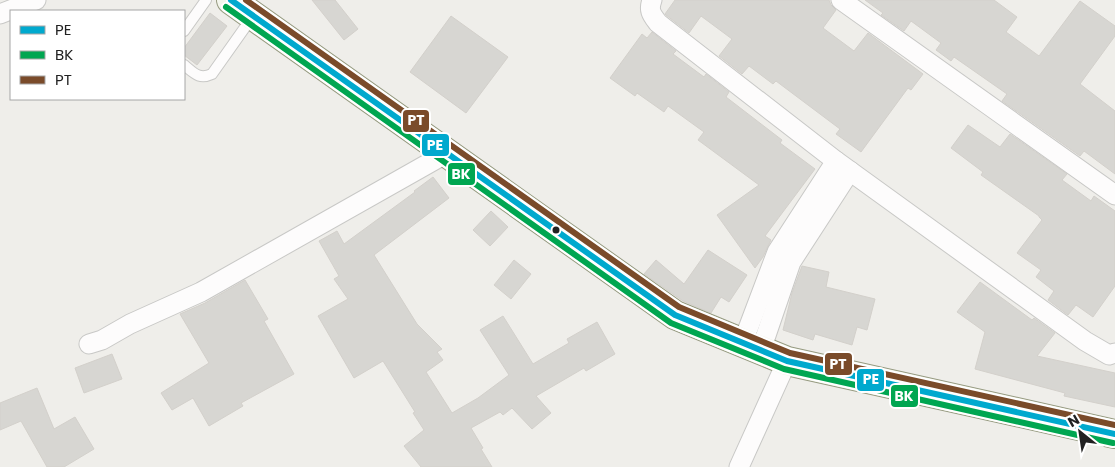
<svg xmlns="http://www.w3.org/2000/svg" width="1115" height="467" viewBox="0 0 1115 467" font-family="Poppins,sans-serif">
<rect width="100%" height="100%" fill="#efeeea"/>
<g fill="#d7d6d2" stroke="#d3d0cb">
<polygon points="312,0 335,0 358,29 344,40"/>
<polygon points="675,0 829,0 831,5 836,10 823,28 854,51 868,33 923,74 911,90 908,88 861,152 836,134 840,129 776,81 773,84 749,66 742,74 719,56 732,39 701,16 689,33 666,15 665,14"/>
<polygon points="865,0 994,0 1017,17 1006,32 1039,56 1080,1 1115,26 1115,36 1080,84 1115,111 1115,174 1084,151 1080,156 1002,101 1007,94 954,57 951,61 936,50 941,43 911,21 904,31 881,15 883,13"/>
<polygon points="210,13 227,26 197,65 184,55 184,48"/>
<polygon points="451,16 508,57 466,113 410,72"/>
<polygon points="652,32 676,51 673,54 704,77 706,74 729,92 726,97 782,140 780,143 815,169 765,236 771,240 767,248 763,257 755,268 717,215 759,185 698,140 704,132 668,106 664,112 637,93 635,96 610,78 642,34 647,38"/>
<polygon points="968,125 1000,147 1010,134 1067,174 1062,180 1091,201 1094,196 1115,211 1115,286 1093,317 1076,305 1068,315 1048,300 1054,291 1036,277 1041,270 1017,253 1042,220 1039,217 1039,216 981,175 983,172 951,148"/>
<polygon points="433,177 449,198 374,255 417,324 442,349 437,352 443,360 426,372 452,413 478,398 509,375 480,330 503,316 533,364 569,343 567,339 597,322 615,354 586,371 584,368 536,396 551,413 532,429 512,408 503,415 500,412 471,428 483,448 481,449 492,467 421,467 404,446 424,430 413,413 415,412 383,361 354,378 318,316 348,299 334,279 339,276 319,241 337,231 344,244 415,192 414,191"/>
<polygon points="491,211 508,227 490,246 473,230"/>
<polygon points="708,250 747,275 729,302 721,297 711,313 683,301 644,274 656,260 684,284"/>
<polygon points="514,260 531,274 511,299 494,285"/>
<polygon points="802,266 829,272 826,287 875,299 867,330 857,327 852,345 815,334 813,340 783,330 792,293"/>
<polygon points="245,280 268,319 264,321 294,374 241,403 243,406 209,426 193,398 172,410 161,393 209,363 180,314 205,303"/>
<polygon points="980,282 1032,320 1034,318 1055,333 1037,356 1115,373 1115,407 1064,396 1065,393 975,369 985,332 957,312"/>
<polygon points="112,354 122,379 84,393 75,368"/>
<polygon points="37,388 54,429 75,417 94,449 64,467 47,467 21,421 0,430 0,403"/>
</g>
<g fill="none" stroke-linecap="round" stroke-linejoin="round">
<defs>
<g id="service">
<polyline points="184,31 206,0"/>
<path d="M184 65C194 73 199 80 212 74L253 16"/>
</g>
<g id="minor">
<path d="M652 0C648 11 652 15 658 23L836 161 1085 341 1109 355 1115 353"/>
<polyline points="841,0 1115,195"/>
<polyline points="0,14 36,0"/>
<polyline points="743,342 777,252 836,161"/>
<polyline points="89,344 102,340 130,324 201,292 447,153"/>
<polyline points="761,350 791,262 850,171"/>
<polyline points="739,467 787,361"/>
</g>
<polyline id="secondary" points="231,0 675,315 787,361 1115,434"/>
</defs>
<use href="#service" stroke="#c8c8c6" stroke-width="12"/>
<use href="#minor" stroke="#c8c8c6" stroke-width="21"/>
<use href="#secondary" stroke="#969a80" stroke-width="30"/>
<use href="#service" stroke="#fdfcfc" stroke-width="10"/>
<use href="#minor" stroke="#fdfcfc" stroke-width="19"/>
<use href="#secondary" stroke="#f3f5ec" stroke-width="28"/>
<defs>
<polyline id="bus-1" points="231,0 675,315 787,361 1115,434"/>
<polyline id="bus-2" points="226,7 671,323 784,369 1113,443"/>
<polyline id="bus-3" points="246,0 679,307 790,353 1115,425"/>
</defs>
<use href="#bus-1" stroke="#fff" stroke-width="10"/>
<use href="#bus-2" stroke="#fff" stroke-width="10"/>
<use href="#bus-3" stroke="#fff" stroke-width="10"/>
<use href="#bus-1" stroke="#00a9ce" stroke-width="6"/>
<use href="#bus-2" stroke="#00a651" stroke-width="6"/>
<use href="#bus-3" stroke="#7a4b2a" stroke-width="6"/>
</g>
<circle fill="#212121" stroke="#fff" stroke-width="2" cx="556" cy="230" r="4.5"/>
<g stroke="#fff" stroke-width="2">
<rect x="402" y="109" width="28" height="24" rx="5" fill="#7a4b2a"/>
<rect x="421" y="133" width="29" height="24" rx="5" fill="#00a9ce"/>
<rect x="447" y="162" width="29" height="24" rx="5" fill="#00a651"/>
<rect x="824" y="352" width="29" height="24" rx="5" fill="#7a4b2a"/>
<rect x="856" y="368" width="29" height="24" rx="5" fill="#00a9ce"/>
<rect x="890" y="384" width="29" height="24" rx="5" fill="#00a651"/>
</g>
<g font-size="14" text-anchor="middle" font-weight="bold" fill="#fff">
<text x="416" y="125">PT</text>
<text x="435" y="150">PE</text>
<text x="461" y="179">BK</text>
<text x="838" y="369">PT</text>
<text x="871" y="384">PE</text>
<text x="904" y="401">BK</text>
</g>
<rect x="10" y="10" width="175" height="90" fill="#ffffff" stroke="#a6a6a6"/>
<rect x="20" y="26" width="25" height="8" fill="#00a9ce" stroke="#a6a6a6"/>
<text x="55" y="35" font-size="15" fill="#212121">PE</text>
<rect x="20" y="51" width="25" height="8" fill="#00a651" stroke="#a6a6a6"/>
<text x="55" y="60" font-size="15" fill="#212121">BK</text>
<rect x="20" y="76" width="25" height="8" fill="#7a4b2a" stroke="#a6a6a6"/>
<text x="55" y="85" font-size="15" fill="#212121">PT</text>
<g transform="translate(1080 432) rotate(330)" stroke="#ffffff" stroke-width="4" paint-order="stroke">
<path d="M0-4L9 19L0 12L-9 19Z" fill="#212121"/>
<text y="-8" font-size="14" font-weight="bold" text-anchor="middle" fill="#212121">N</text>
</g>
</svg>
